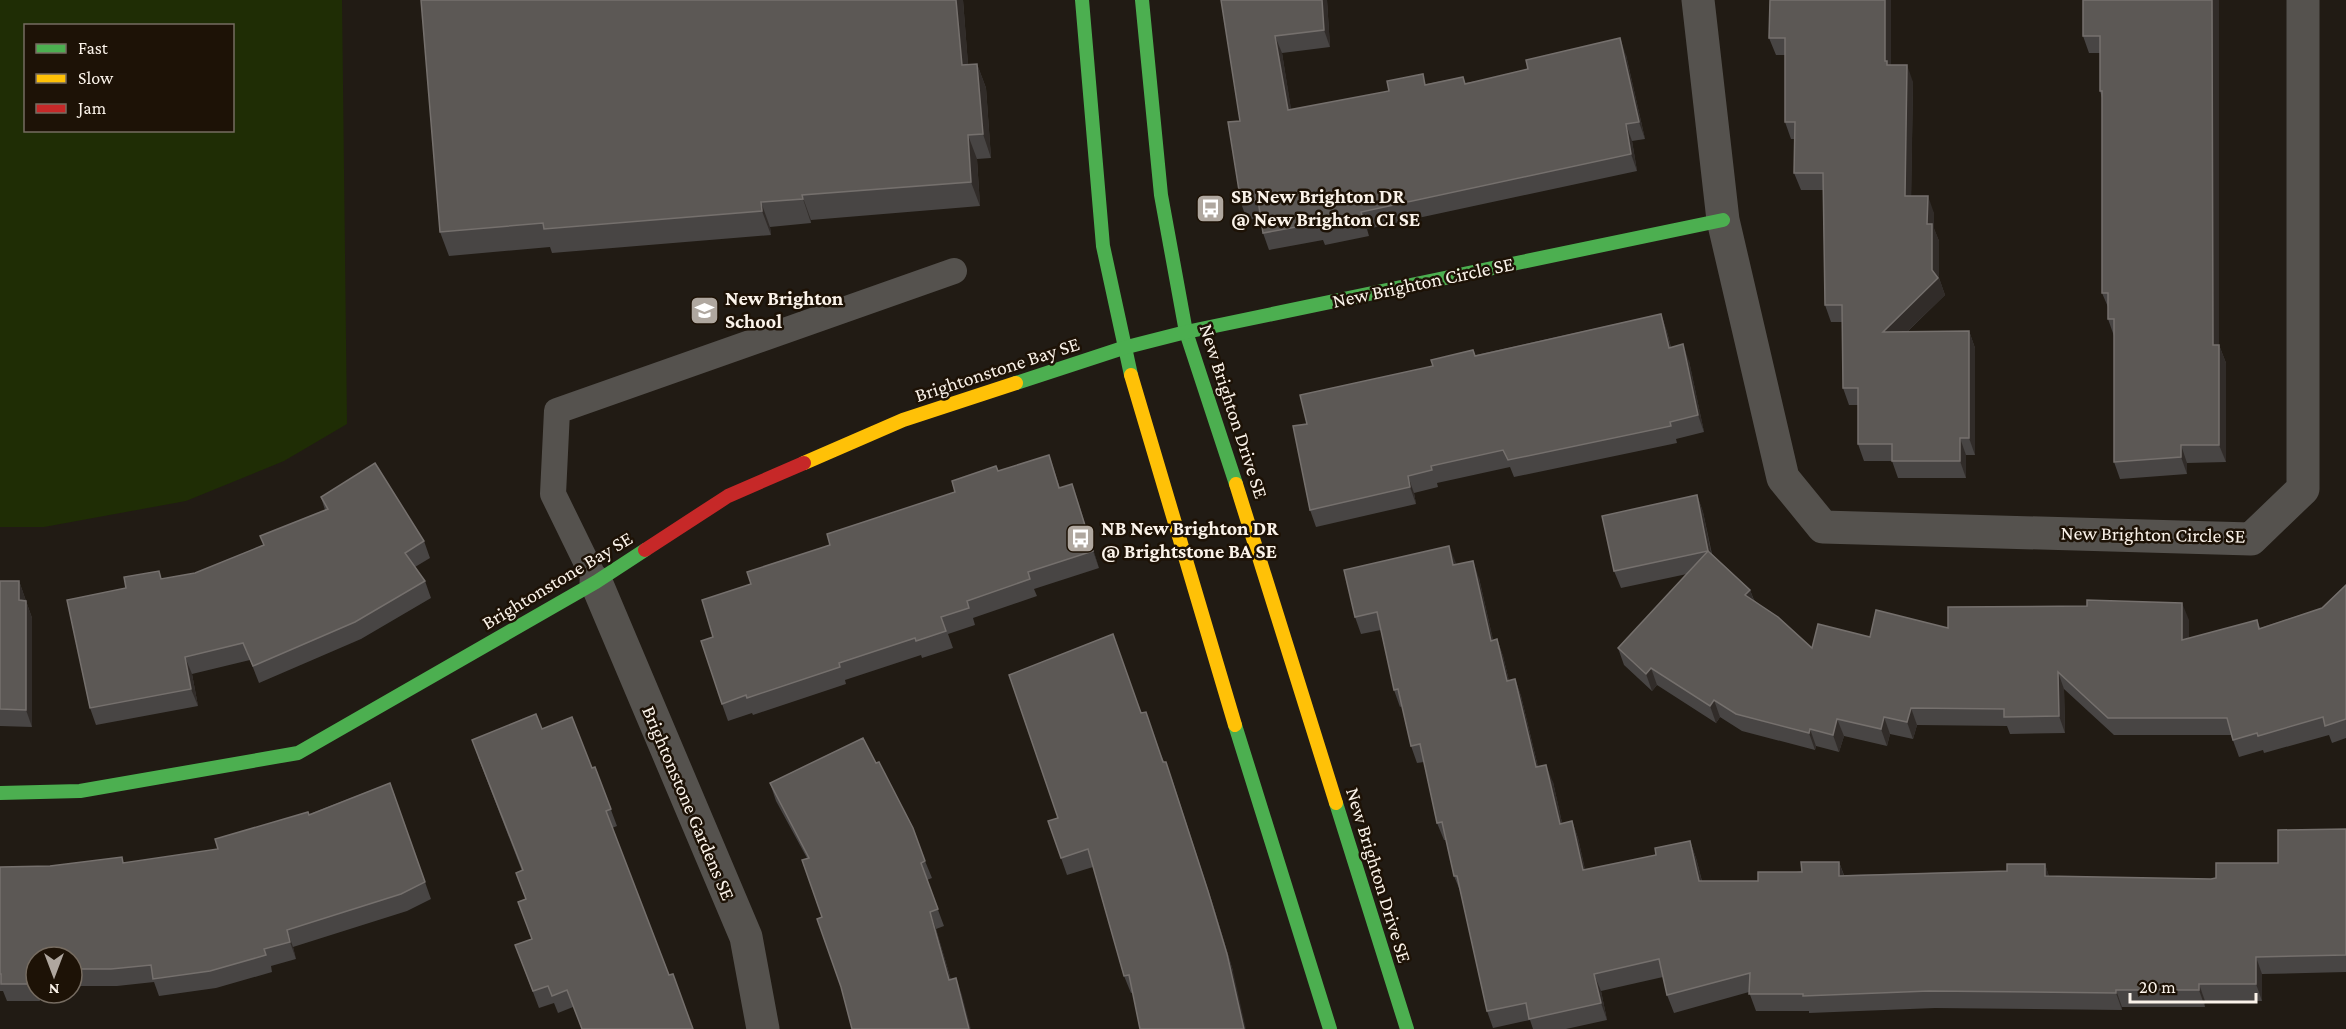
<svg xmlns="http://www.w3.org/2000/svg" width="2346" height="1029" viewBox="0 0 2346 1029" font-family="'Crimson Pro',serif">
<rect width="100%" height="100%" fill="#211b14"/>
<path fill="#1f2d05" fill-rule="evenodd" d="M0 0H342L347 424 284 461 186 501 44 527H0ZM26 26H232V130H26Z"/>
<g fill="none" stroke-linecap="round" stroke-linejoin="round">
<polyline stroke="#55524e" stroke-width="26" points="596,582 553,494 557,411 954,271"/>
<g stroke="#55524e" stroke-width="33">
<polyline points="1698,0 1723,220 1783,478 1823,527 2251,539 2303,489 2303,0"/>
<polyline points="596,582 746,937 763,1029"/>
</g>
<g stroke="#4caf50" stroke-width="14">
<polyline points="1082,0 1103,246 1131,375"/>
<polyline points="1142,0 1161,195 1186,332 1236,484"/>
<polyline points="1016,383 1123,348 1186,332 1723,220"/>
<polyline points="1235,725 1330,1029"/>
<polyline points="0,793 80,791 298,753 596,582 645,550"/>
<polyline points="1336,803 1407,1029"/>
</g>
<g stroke="#ffc107" stroke-width="14">
<polyline points="1131,375 1235,725"/>
<polyline points="804,463 903,420 1016,383"/>
<polyline points="1236,484 1336,803"/>
</g>
<polyline stroke="#c62828" stroke-width="14" points="645,550 728,496 804,463"/>
</g>
<g fill="#484544">
<polygon points="963,0 968,65 977,64 986,88 991,158 977,159 980,206 811,220 811,223 770,227 771,235 552,253 550,247 449,256 440,232"/>
<polygon points="1221,0 1327,0 1330,47 1282,53 1291,110 1463,77 1465,83 1626,55 1645,139 1632,141 1637,171 1367,229 1369,236 1325,245 1323,240 1269,250 1263,233 1261,218 1247,220 1241,203 1240,121"/>
<polygon points="1891,0 1891,65 1913,82 1911,196 1934,213 1934,229 1939,241 1939,278 1945,295 1907,332 1969,331 1975,348 1975,455 1966,455 1966,478 1898,478 1892,461 1864,461 1858,444 1858,405 1849,405 1843,388 1842,322 1831,322 1825,305 1823,190 1801,190 1794,173 1795,139 1791,139 1785,122 1785,55 1776,55 1769,38"/>
<polygon points="2083,0 2219,0 2219,345 2226,363 2226,462 2187,463 2187,474 2120,479 2114,462 2114,336 2108,319 2108,307 2102,293 2102,98 2100,91 2100,53 2089,53 2083,36"/>
<polygon points="1661,314 1667,332 1671,347 1689,361 1704,432 1676,439 1677,443 1514,477 1510,467 1437,483 1438,487 1414,493 1416,504 1316,527 1310,510 1307,424 1433,366 1476,355"/>
<polygon points="1049,455 1060,488 1072,484 1099,568 1034,589 1037,596 973,618 975,625 948,634 953,648 922,658 921,655 845,680 846,684 753,715 752,713 728,721 722,704 713,637 751,584 830,545 955,492 998,471"/>
<polygon points="1697,495 1703,512 1712,554 1750,590 1754,600 1812,648 1870,637 1948,628 2189,620 2189,639 2257,620 2260,628 2322,608 2346,585 2346,738 2332,743 2329,735 2264,753 2263,750 2239,757 2231,735 2114,735 2064,689 2065,733 2010,734 2007,726 1917,725 1913,739 1890,734 1887,746 1844,736 1839,752 1816,746 1815,750 1742,731 1720,717 1716,723 1657,685 1652,691 1624,665 1618,648 1687,574 1621,588 1614,571"/>
<polygon points="321,497 424,541 430,558 415,567 425,581 431,598 361,639 259,683 250,660 192,674 198,706 96,725 90,708 126,588 162,579 195,573 263,545 325,510"/>
<polygon points="1479,578 1493,640 1497,639 1503,656 1509,681 1515,679 1521,696 1538,767 1553,782 1562,823 1572,821 1578,838 1585,870 1656,855 1690,841 1696,858 1702,881 1758,881 1839,862 1844,875 2007,871 2045,864 2049,877 2211,879 2278,863 2346,829 2346,972 2262,974 2262,1001 2205,1001 2205,1007 2122,1007 2122,1010 1935,1008 1809,1013 1809,1011 1756,1011 1749,992 1674,1013 1667,995 1663,977 1601,991 1607,1020 1566,1029 1533,1029 1530,1020 1493,1028 1487,1011 1461,893 1454,876 1446,840 1444,840 1437,823 1424,762 1417,763 1411,746 1402,706 1400,707 1394,690 1381,630 1361,634 1355,617"/>
<polygon points="0,581 19,581 32,618 32,727 0,726"/>
<polygon points="1142,713 1172,779 1214,908 1233,971 1131,993 1124,976 1093,867 1067,875 1061,858 1058,818"/>
<polygon points="542,729 592,768 595,767 617,826 612,828 573,1007 558,1013 554,1003 539,1008 515,945 532,939 522,871 478,757"/>
<polygon points="390,783 431,899 407,911 293,947 296,959 271,966 272,972 216,988 159,996 154,982 117,986 72,986 72,957 36,957 36,993 40,993 40,1001 7,1001 3,991 0,991 0,867 50,866 124,863 218,849"/>
<polygon points="770,783 925,861 932,878 927,880 944,926 936,929 951,980 962,995 841,987 807,858 776,801"/>
</g>
<g fill="#312c29">
<polygon points="956,0 963,0 970,89 962,65"/>
<polygon points="1322,0 1327,0 1330,47 1324,30"/>
<polygon points="1885,0 1891,0 1891,71 1885,61"/>
<polygon points="2212,0 2219,0 2219,363 2213,345"/>
<polygon points="1275,36 1282,53 1294,127 1288,110"/>
<polygon points="1620,38 1626,55 1645,139 1639,122"/>
<polygon points="977,64 986,88 991,158 983,134"/>
<polygon points="1907,65 1913,82 1911,213 1905,196"/>
<polygon points="1626,124 1632,141 1637,171 1631,154"/>
<polygon points="968,135 977,159 980,206 971,182"/>
<polygon points="802,195 811,220 811,223 803,199"/>
<polygon points="1928,196 1934,213 1934,228 1939,241 1939,278 1945,295 1889,349 1883,332 1932,270 1927,224"/>
<polygon points="761,202 770,227 771,235 762,211"/>
<polygon points="1661,314 1667,332 1675,365 1669,348"/>
<polygon points="1969,331 1975,348 1975,455 1969,438"/>
<polygon points="1683,344 1689,361 1704,432 1698,415"/>
<polygon points="2219,345 2226,363 2226,462 2219,445"/>
<polygon points="1960,438 1966,455 1966,478 1960,461"/>
<polygon points="2181,445 2187,463 2187,474 2181,457"/>
<polygon points="1408,476 1414,493 1416,504 1410,487"/>
<polygon points="1072,484 1078,501 1099,568 1093,551"/>
<polygon points="1697,495 1703,512 1714,568 1708,551"/>
<polygon points="1449,546 1456,563 1460,582 1453,565"/>
<polygon points="1473,561 1479,578 1497,658 1491,641"/>
<polygon points="19,581 25,598 25,617 19,600"/>
<polygon points="1750,590 1756,607 1745,595"/>
<polygon points="26,601 32,618 32,727 26,710"/>
<polygon points="2182,603 2189,620 2189,657 2182,640"/>
<polygon points="1497,639 1503,656 1513,698 1507,681"/>
<polygon points="185,657 192,674 198,706 191,689"/>
<polygon points="1651,668 1657,685 1652,691 1646,674"/>
<polygon points="2058,672 2064,689 2065,733 2059,716"/>
<polygon points="1515,679 1521,696 1542,784 1536,767"/>
<polygon points="1714,700 1720,717 1716,723 1710,706"/>
<polygon points="1911,708 1917,725 1913,739 1907,722"/>
<polygon points="1884,717 1890,734 1887,746 1881,729"/>
<polygon points="1837,719 1844,736 1839,752 1833,735"/>
<polygon points="1810,729 1816,746 1815,750 1809,733"/>
<polygon points="1166,762 1214,908 1233,971 1246,1029 1244,1029"/>
<polygon points="1546,765 1553,782 1566,841 1560,824"/>
<polygon points="1572,821 1578,838 1589,887 1583,870"/>
<polygon points="1690,841 1696,858 1706,898 1699,881"/>
<polygon points="1839,862 1845,879 1839,876"/>
<polygon points="2045,864 2051,882 2045,876"/>
<polygon points="930,912 936,929 956,997 949,980"/>
<polygon points="287,930 293,947 296,959 290,942"/>
<polygon points="2256,957 2262,974 2262,1001 2256,984"/>
<polygon points="33,969 36,977 36,990 34,984"/>
<polygon points="1594,974 1601,991 1607,1020 1601,1003"/>
<polygon points="956,978 962,995 971,1029 969,1029"/>
<polygon points="2199,984 2205,1001 2205,1007 2199,990"/>
<polygon points="2116,990 2122,1007 2122,1010 2116,993"/>
<polygon points="37,993 40,993 40,1001"/>
</g>
<g fill="#5c5855" stroke="#75706d" stroke-width="1.5">
<polygon points="421,0 956,0 962,65 977,64 983,134 968,135 971,182 802,195 803,199 761,202 762,211 544,229 543,223 440,232"/>
<polygon points="1221,0 1322,0 1324,30 1275,36 1288,110 1389,91 1387,81 1423,74 1425,85 1463,77 1465,84 1528,69 1526,60 1620,38 1639,122 1626,124 1631,154 1361,212 1363,219 1319,228 1318,223 1263,233 1258,200 1241,203 1228,122 1240,121"/>
<polygon points="1770,0 1885,0 1885,61 1887,61 1887,65 1907,65 1905,196 1928,196 1927,224 1932,224 1932,270 1938,278 1883,332 1969,331 1969,438 1960,438 1960,461 1892,461 1892,444 1858,444 1858,388 1843,388 1842,305 1825,305 1823,173 1794,173 1795,122 1785,122 1785,38 1769,38"/>
<polygon points="2083,0 2212,0 2213,345 2219,345 2219,445 2181,445 2181,457 2114,462 2114,319 2108,319 2108,293 2102,293 2102,91 2100,91 2100,36 2083,36"/>
<polygon points="1661,314 1669,348 1683,344 1698,415 1670,422 1671,426 1508,460 1503,450 1431,466 1432,470 1408,476 1410,487 1310,510 1293,426 1307,424 1300,395 1433,366 1431,360 1473,350 1475,356"/>
<polygon points="1049,455 1059,488 1072,484 1093,551 1028,572 1030,579 967,601 969,608 941,617 946,631 916,641 915,638 839,663 840,667 747,698 746,695 722,704 701,641 713,637 702,600 751,584 747,572 830,545 827,534 955,492 952,481 996,466 998,471"/>
<polygon points="375,463 424,541 405,553 425,581 355,622 253,666 243,643 185,657 191,689 90,708 67,600 126,588 124,577 159,571 161,579 195,573 264,545 260,536 328,509 321,497"/>
<polygon points="1697,495 1708,551 1614,571 1602,516"/>
<polygon points="1449,546 1453,565 1473,561 1491,641 1497,639 1507,681 1515,679 1536,767 1546,765 1560,824 1572,821 1583,870 1656,855 1655,848 1690,841 1699,881 1758,881 1758,872 1802,872 1801,862 1839,862 1839,876 2007,871 2007,864 2045,864 2045,876 2211,879 2216,878 2216,863 2278,863 2278,830 2346,829 2346,955 2256,957 2256,984 2199,984 2199,990 2116,990 2116,993 1929,991 1803,996 1803,994 1749,994 1750,973 1667,995 1659,959 1594,974 1601,1003 1529,1019 1526,1003 1487,1011 1457,876 1454,876 1442,822 1437,823 1420,744 1411,746 1398,689 1394,690 1377,612 1355,617 1344,570"/>
<polygon points="1708,551 1750,590 1745,595 1778,617 1812,648 1818,624 1870,637 1876,610 1948,628 1948,607 2087,606 2087,600 2182,603 2182,640 2257,620 2259,629 2322,608 2346,585 2346,719 2325,726 2323,717 2258,736 2257,733 2233,740 2227,718 2108,718 2058,672 2059,716 2004,717 2004,709 1911,708 1907,722 1884,717 1881,729 1837,719 1833,735 1810,729 1809,733 1736,714 1714,700 1710,706 1651,668 1646,674 1618,648"/>
<polygon points="0,581 19,581 19,600 26,601 26,710 0,709"/>
<polygon points="1113,634 1141,713 1146,712 1163,762 1166,762 1208,891 1227,954 1244,1029 1140,1029 1129,975 1124,976 1088,849 1061,858 1048,821 1058,818 1009,675"/>
<polygon points="536,714 542,729 572,717 592,768 595,767 611,809 606,811 669,975 673,974 693,1029 582,1029 567,990 552,996 548,986 533,991 515,945 532,939 518,902 526,899 516,873 523,870 472,740"/>
<polygon points="863,738 876,763 879,762 913,828 925,861 921,863 938,909 930,912 949,980 956,978 969,1029 852,1029 841,987 817,919 822,917 802,860 809,858 770,783"/>
<polygon points="390,783 425,882 401,894 287,930 290,942 264,949 266,955 210,971 153,979 151,965 111,969 72,969 72,957 36,957 36,969 33,969 34,984 1,984 1,974 0,974 0,867 50,866 122,857 123,863 218,849 215,839 308,812 309,815"/>
</g>
<defs>
<symbol id="bus-square" viewBox="-11 -11 22 22"><rect x="-9" y="-9" width="18" height="18" rx="4" fill="#afa79f" stroke="#1d1206"/><path d="M-5-6H5V4H4V6H2V4H-2V6H-4V4H-5ZM-3.5-4V0h7V-4ZM-3.5 1.2v1.5H-2V1.2ZM2 1.2v1.5H3.5V1.2Z" fill="#fff"/></symbol>
<symbol id="school-square" viewBox="-11 -11 22 22"><rect x="-9" y="-9" width="18" height="18" rx="4" fill="#afa79f" stroke="#1d1206"/><path d="M0-5L7-2L0 1L-7-2ZM-4 1L0 2.5L4 1V4Q0 6-4 4Z" fill="#fff"/></symbol>
</defs>
<g fill-rule="evenodd">
<use href="#bus-square" x="1194" y="192" width="33" height="33"/>
<use href="#school-square" x="688" y="294" width="33" height="33"/>
<use href="#bus-square" x="1064" y="522" width="33" height="33"/>
</g>
<g text-anchor="middle" stroke-width="5" stroke-linejoin="round" paint-order="stroke">
<g font-size="20" font-weight="bold" fill="#fbf3ea" stroke="#1d1206" text-anchor="start">
<text x="1231" y="203">SB New Brighton DR<tspan x="1231" dy="23">@ New Brighton CI SE</tspan></text>
<text x="725" y="305">New Brighton<tspan x="725" dy="23">School</tspan></text>
<text x="1101" y="535">NB New Brighton DR<tspan x="1101" dy="23">@ Brightstone BA SE</tspan></text>
</g>
<g font-size="20" fill="#fbf3ea" stroke="#1d1206">
<text transform="translate(1423 282) rotate(-12)" y="7">New Brighton Circle SE</text>
<text transform="translate(997 369) rotate(-18)" y="7">Brightonstone Bay SE</text>
<text transform="translate(1234 411) rotate(72)" y="7">New Brighton Drive SE</text>
<text transform="translate(2153 534) rotate(1)" y="7">New Brighton Circle SE</text>
<text transform="translate(557 580) rotate(-31)" y="7">Brightonstone Bay SE</text>
<text transform="translate(689 803) rotate(67)" y="7">Brightonstone Gardens SE</text>
<text transform="translate(1379 875) rotate(73)" y="7">New Brighton Drive SE</text>
</g>
</g>
<rect x="24" y="24" width="210" height="108" fill="#1d1206" stroke="#766c61" stroke-width="1.5"/>
<rect x="36" y="44" width="30" height="9" fill="#4caf50" stroke="#766c61" stroke-width="1.5"/>
<text x="78" y="54" font-size="18" fill="#fbf3ea">Fast</text>
<rect x="36" y="74" width="30" height="9" fill="#ffc107" stroke="#766c61" stroke-width="1.5"/>
<text x="78" y="84" font-size="18" fill="#fbf3ea">Slow</text>
<rect x="36" y="104" width="30" height="9" fill="#c62828" stroke="#766c61" stroke-width="1.5"/>
<text x="78" y="114" font-size="18" fill="#fbf3ea">Jam</text>
<g transform="translate(54 975) rotate(180)"><circle r="28" fill="#1d1206" stroke="#766c61" stroke-width="1.5"/>
<path d="M0-4.5L10 22L0 15L-10 22Z" fill="#afa79f"/>
<text y="-9" font-size="16" font-weight="bold" text-anchor="middle" fill="#fbf3ea">N</text>
</g>
<path d="M2130 993v9h126v-9" fill="none" stroke="#fbf3ea" stroke-width="3"/>
<text x="2139" y="993" font-size="18" fill="#fbf3ea" stroke="#1d1206" stroke-width="4.5" paint-order="stroke">20 m</text>
</svg>
